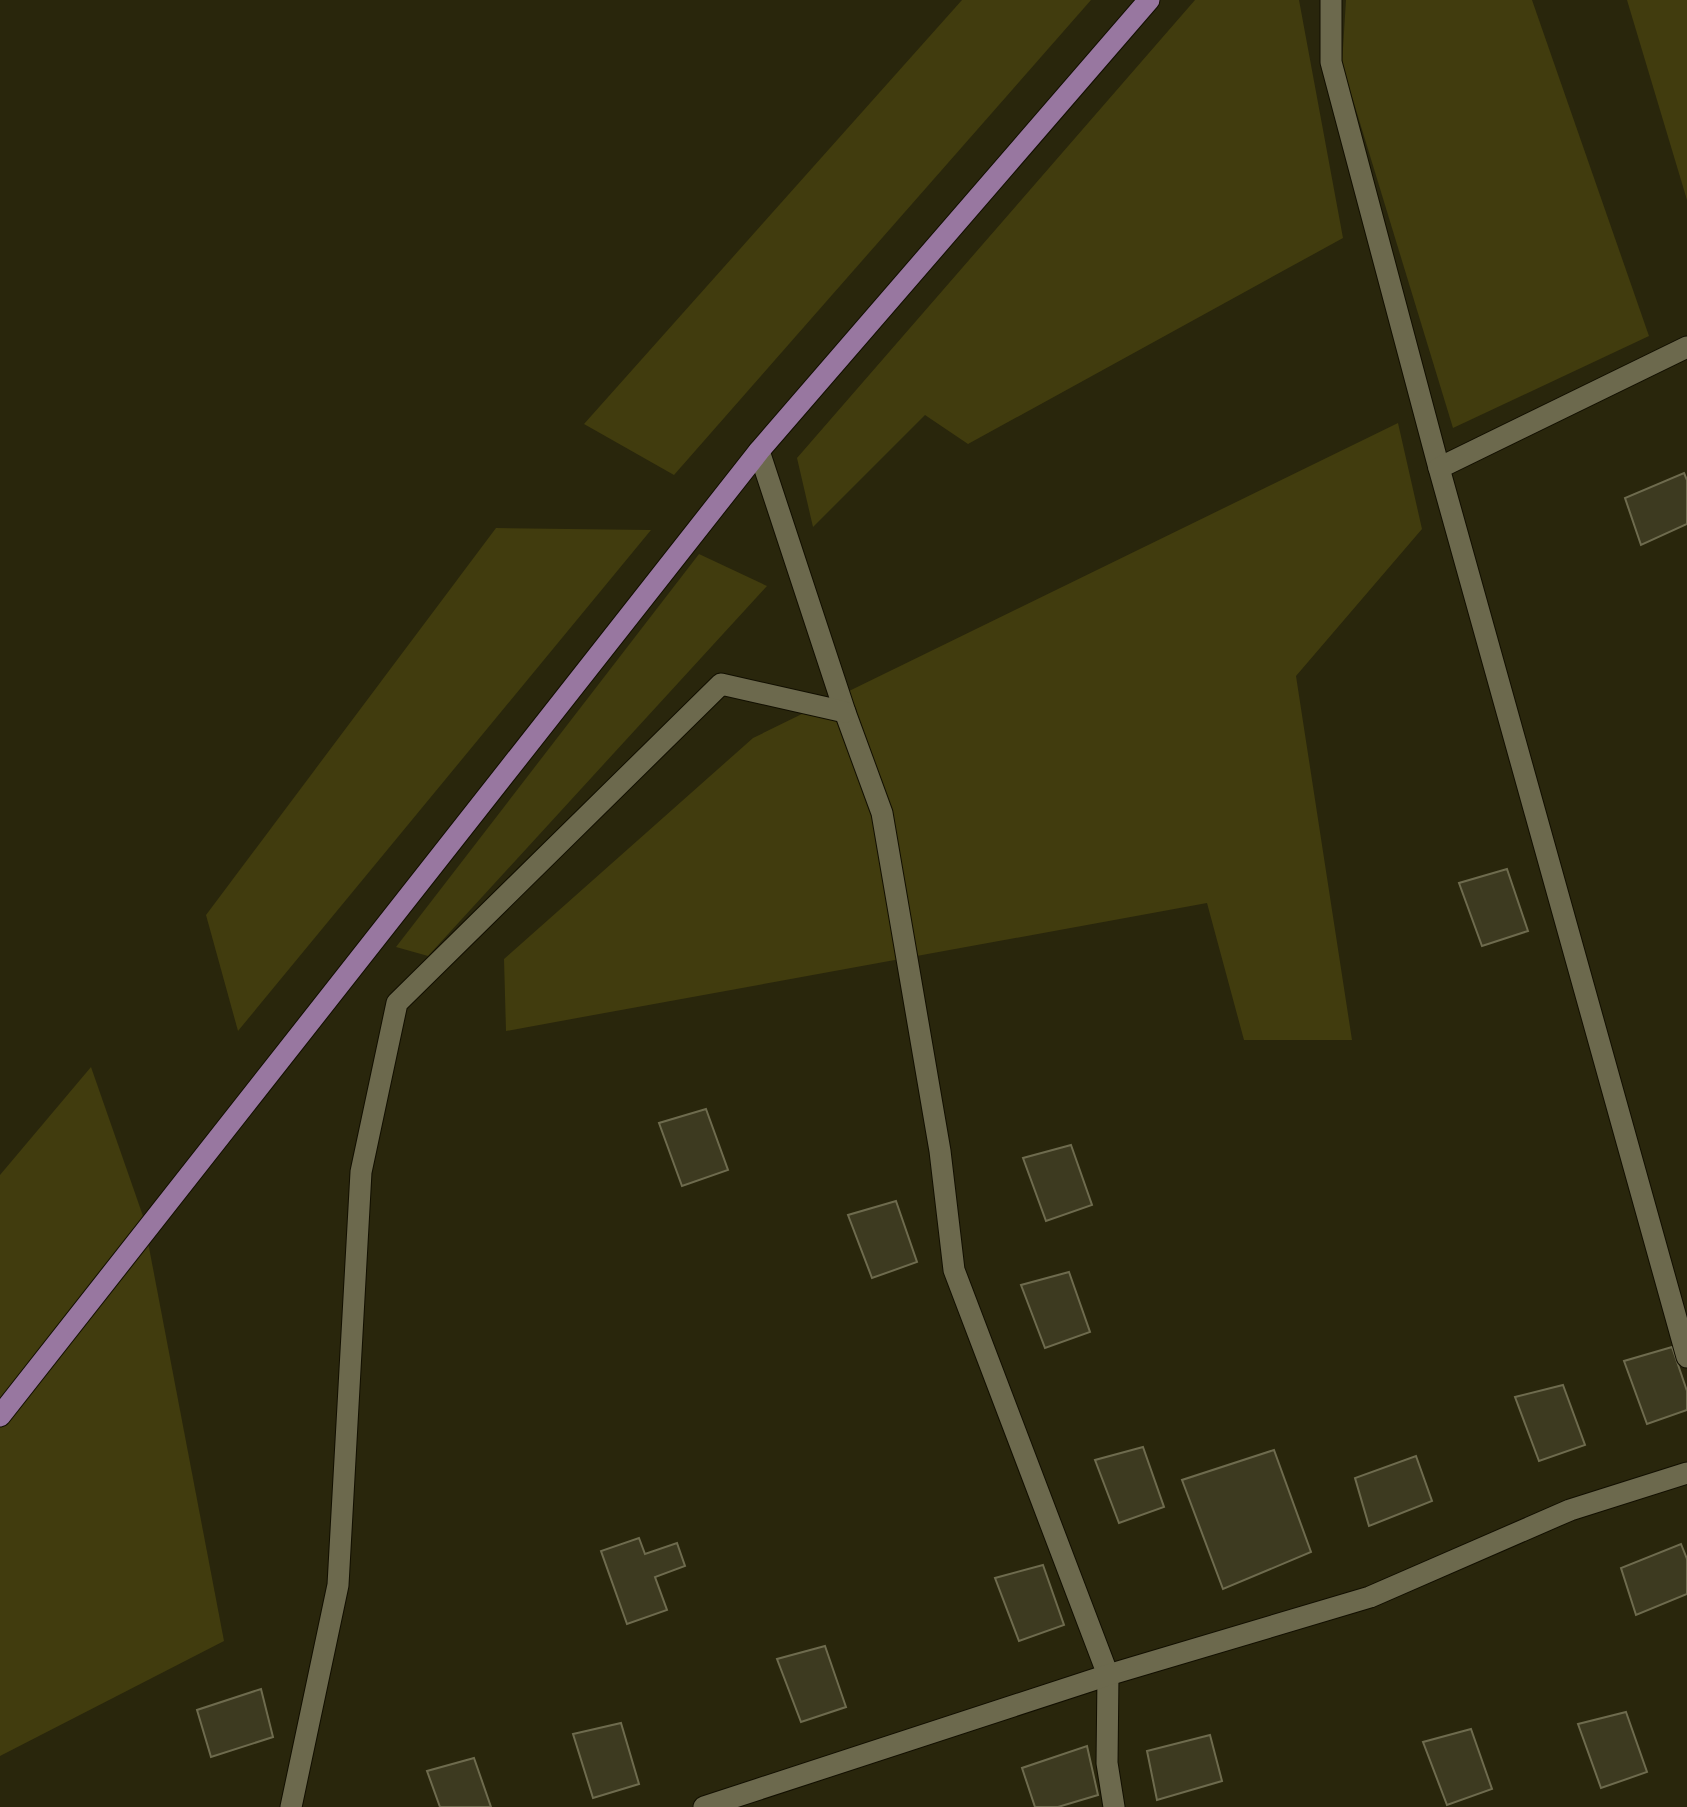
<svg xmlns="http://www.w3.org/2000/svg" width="1687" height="1807" viewBox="0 0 1687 1807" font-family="Arial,sans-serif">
<rect width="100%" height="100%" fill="#29260c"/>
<g fill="#413c0e">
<polygon points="962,0 1091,0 674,475 584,424"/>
<polygon points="1195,0 1299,0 1343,238 968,444 925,415 813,527 797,458"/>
<polygon points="1346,0 1532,0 1649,336 1453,428 1342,64"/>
<polygon points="1627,0 1687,0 1687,200"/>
<polygon points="1398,423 1422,529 1296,676 1352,1040 1244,1040 1207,903 506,1031 504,959 753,738"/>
<polygon points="496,528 651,530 238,1031 206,915"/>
<polygon points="699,554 767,586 428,956 396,947"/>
<polygon points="91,1067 143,1216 224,1641 0,1756 0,1175"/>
</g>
<g fill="#3d3a20" stroke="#6e6b4e" stroke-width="2">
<polygon points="1684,473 1687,480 1687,524 1641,545 1625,498"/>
<polygon points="1507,869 1528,931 1482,946 1459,883"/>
<polygon points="706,1109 728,1170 682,1186 659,1123"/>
<polygon points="1071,1145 1092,1205 1046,1221 1023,1158"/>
<polygon points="896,1201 917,1262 872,1278 848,1215"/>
<polygon points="1069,1272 1090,1332 1045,1348 1021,1285"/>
<polygon points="1672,1347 1687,1391 1687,1410 1647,1424 1624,1361"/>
<polygon points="1563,1385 1585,1445 1539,1461 1515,1397"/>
<polygon points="1143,1447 1164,1507 1119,1523 1095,1460"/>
<polygon points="1274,1450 1311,1552 1223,1589 1182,1480"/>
<polygon points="1416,1456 1432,1501 1369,1526 1355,1478"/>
<polygon points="639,1538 645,1554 677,1543 685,1566 655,1577 667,1610 627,1624 601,1551"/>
<polygon points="1681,1544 1687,1559 1687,1594 1636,1615 1621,1568"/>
<polygon points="1043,1565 1064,1625 1019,1641 995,1578"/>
<polygon points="825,1646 846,1707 801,1722 777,1659"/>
<polygon points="261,1689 273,1737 211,1757 197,1710"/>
<polygon points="1626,1712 1647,1772 1601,1788 1578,1724"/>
<polygon points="621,1723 639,1784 593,1798 573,1734"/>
<polygon points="1471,1729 1492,1789 1447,1805 1423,1742"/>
<polygon points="1210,1735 1222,1781 1157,1800 1147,1751"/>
<polygon points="1087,1746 1098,1795 1058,1807 1035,1807 1022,1768"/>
<polygon points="474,1758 491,1807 440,1807 427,1771"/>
</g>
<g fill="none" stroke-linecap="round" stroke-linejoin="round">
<defs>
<g id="minor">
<polyline points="1331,0 1331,62 1439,468"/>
<polyline points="1687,347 1439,468 1687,1357"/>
<polyline points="759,451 845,712 882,813 940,1151 954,1270 1108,1675 1107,1763 1114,1807"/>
<polyline points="291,1807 338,1585 361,1172 397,1003 721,684 845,712"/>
<polyline points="704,1807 1108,1675 1370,1597 1570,1510 1687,1473"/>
</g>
<polyline id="major" points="0,1416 759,451 1149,0"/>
</defs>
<use href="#minor" stroke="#120f00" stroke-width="23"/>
<use href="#major" stroke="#120f00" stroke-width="23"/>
<use href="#minor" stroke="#6c694d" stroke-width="21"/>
<use href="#major" stroke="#9877a0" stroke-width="21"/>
</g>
</svg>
